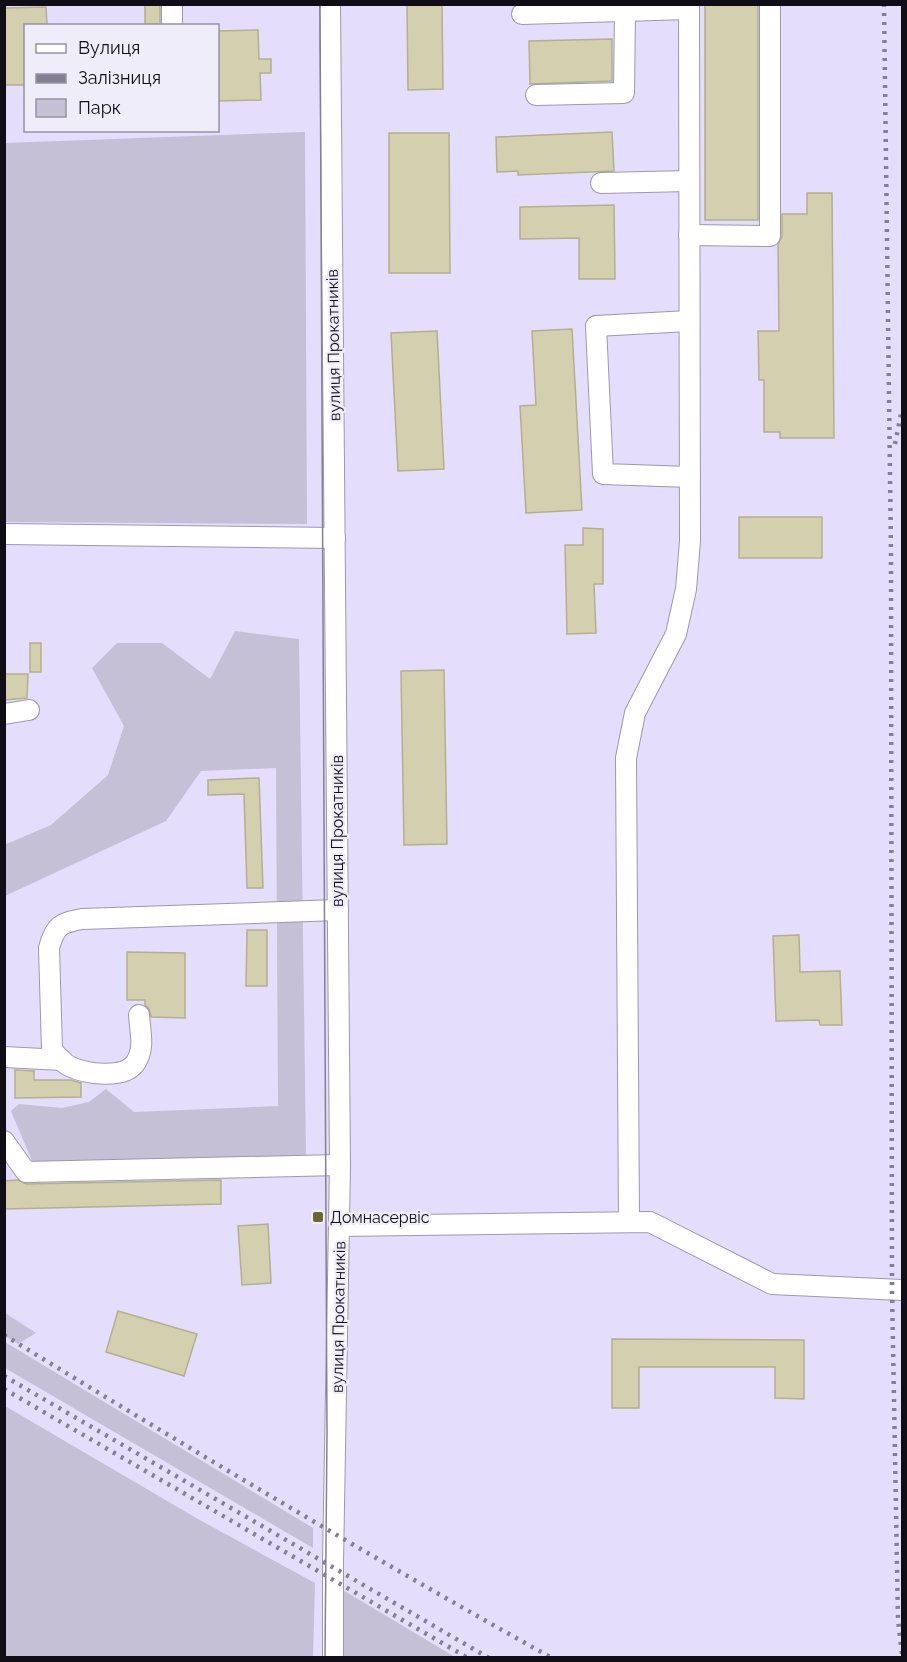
<svg xmlns="http://www.w3.org/2000/svg" width="907" height="1662" viewBox="0 0 907 1662" font-family="Raleway,sans-serif">
<rect width="100%" height="100%" fill="#e5ddfc"/>
<g fill="#c5c0d5">
<polygon points="305,132 307,524 5,522 5,143"/>
<polygon points="235,631 299,639 306,1157 33,1163 11,1111 19,1104 62,1108 89,1102 106,1089 134,1112 278,1106 276,768 201,771 166,821 5,896 4,845 51,825 108,775 124,726 92,668 117,643 162,643 210,679"/>
<polygon points="5,1313 36,1333 18,1344 5,1336"/>
<polygon points="5,1342 313,1528 313,1548 5,1368"/>
<polygon points="5,1406 198,1519 315,1583 313,1657 5,1657"/>
<polygon points="341,1589 455,1657 340,1658"/>
</g>
<g fill="#d4cfaf" stroke="#b4af90" stroke-width="1.5">
<rect x="145" y="4" width="15" height="22"/>
<polygon points="407,4 442,4 443,89 408,90"/>
<rect x="705" y="4" width="53" height="216"/>
<polygon points="46,7 47,26 26,26 26,85 4,85 4,8"/>
<polygon points="258,30 259,59 271,59 271,73 260,73 261,100 218,101 218,31"/>
<polygon points="612,39 612,81 530,84 529,41"/>
<polygon points="612,132 614,171 518,175 518,171 497,172 496,137"/>
<polygon points="389,133 449,133 450,273 389,273"/>
<polygon points="807,193 832,193 834,438 780,438 780,432 764,432 764,380 759,380 758,331 779,331 778,244 782,237 782,214 807,214"/>
<polygon points="614,205 615,279 579,279 579,238 520,239 520,207"/>
<polygon points="572,329 582,510 526,513 520,406 536,405 532,331"/>
<polygon points="437,331 444,469 398,471 391,333"/>
<rect x="739" y="517" width="83" height="41"/>
<polygon points="583,528 603,529 603,584 594,584 596,633 567,634 565,545 583,545"/>
<rect x="30" y="643" width="11" height="29"/>
<polygon points="444,670 447,844 404,845 401,671"/>
<polygon points="4,674 28,674 27,698 4,700"/>
<polygon points="259,778 263,888 247,888 244,794 208,795 208,780"/>
<polygon points="247,930 267,930 267,986 246,986"/>
<polygon points="799,935 800,972 840,971 842,1025 820,1025 819,1020 776,1021 773,936"/>
<polygon points="127,952 185,953 185,1018 151,1017 149,1009 145,1005 145,1000 127,1000"/>
<polygon points="15,1070 34,1071 34,1080 71,1080 81,1083 81,1097 15,1098"/>
<polygon points="18,1180 26,1184 221,1180 221,1204 4,1209 4,1181"/>
<polygon points="268,1224 271,1283 242,1285 238,1226"/>
<polygon points="118,1311 197,1334 184,1376 106,1352"/>
<polygon points="612,1339 804,1340 804,1399 775,1398 775,1367 639,1367 639,1408 612,1408"/>
</g>
<g fill="none" stroke-linecap="round" stroke-linejoin="round">
<defs>
<g id="minor">
<polyline points="330,4 340,1165 333,1563 333,1658"/>
<polyline points="522,14 689,9"/>
<polyline points="172,26 172,4"/>
<polyline points="536,95 624,93 625,11"/>
<polyline points="601,183 689,181"/>
<polyline points="689,235 770,236 770,4"/>
<polyline points="689,321 596,326 603,474 690,477"/>
<polyline points="4,534 335,538"/>
<polyline points="4,714 29,710"/>
<path d="M139 1015C140 1031 145 1048 136 1062 125 1080 85 1074 69 1066 63 1063 57 1056 52 1050L49 948C55 925 61 923 82 919L338 910"/>
<polyline points="4,1057 62,1060"/>
<polyline points="4,1141 26,1172 340,1165"/>
<polyline points="629,1222 626,758 635,713 676,634 686,589 690,541 689,4"/>
<polyline points="339,1226 650,1222 772,1284 902,1290"/>
</g>
</defs>
<use href="#minor" stroke="#9e96b3" stroke-width="22"/>
<use href="#minor" stroke="#fff" stroke-width="20"/>
<polyline stroke="#857f95" stroke-width="1.5" points="320,4 327,1431 325,1658"/>
<g stroke="#857f95" stroke-width="4.5" stroke-dasharray="3 6" stroke-linecap="butt">
<polyline points="884,4 891,552 892,1290 898,1620 902,1654"/>
<polyline points="895,444 902,409"/>
<path d="M4 1335C185 1446 367 1555 552 1658"/>
<polyline points="4,1376 489,1658"/>
<polyline points="4,1389 468,1658"/>
</g>
</g>
<rect fill="#6d6532" stroke="#f0edfa" stroke-width="2" x="312" y="1211" width="12" height="12" rx="3"/>
<g text-anchor="middle" stroke-width="4.5" stroke-linejoin="round" paint-order="stroke">
<g font-size="16" fill="#100d17" stroke="#f0edfa">
<text transform="translate(333 345) rotate(-91)" y="6">вулиця Прокатників</text>
<text transform="translate(337 831) rotate(-90)" y="6">вулиця Прокатників</text>
<text transform="translate(338 1317) rotate(-89)" y="6">вулиця Прокатників</text>
</g>
<g font-size="16" fill="#100d17" stroke="#f0edfa" text-anchor="start">
<text x="330" y="1223">Домнасервіс</text>
</g>
</g>
<rect width="907" height="1662" fill="none" stroke="#100d17" stroke-width="12"/>
<rect x="24" y="24" width="195" height="108" fill="#f0edfa" stroke="#96939f" stroke-width="1.5"/>
<rect x="36" y="44" width="30" height="9" fill="#ffffff" stroke="#96939f" stroke-width="1.5"/>
<text x="78" y="54" font-size="18" fill="#100d17">Вулиця</text>
<rect x="36" y="74" width="30" height="9" fill="#857f95" stroke="#96939f" stroke-width="1.5"/>
<text x="78" y="84" font-size="18" fill="#100d17">Залізниця</text>
<rect x="36" y="99" width="30" height="18" fill="#c5c0d5" stroke="#96939f" stroke-width="1.5"/>
<text x="78" y="114" font-size="18" fill="#100d17">Парк</text>
</svg>
